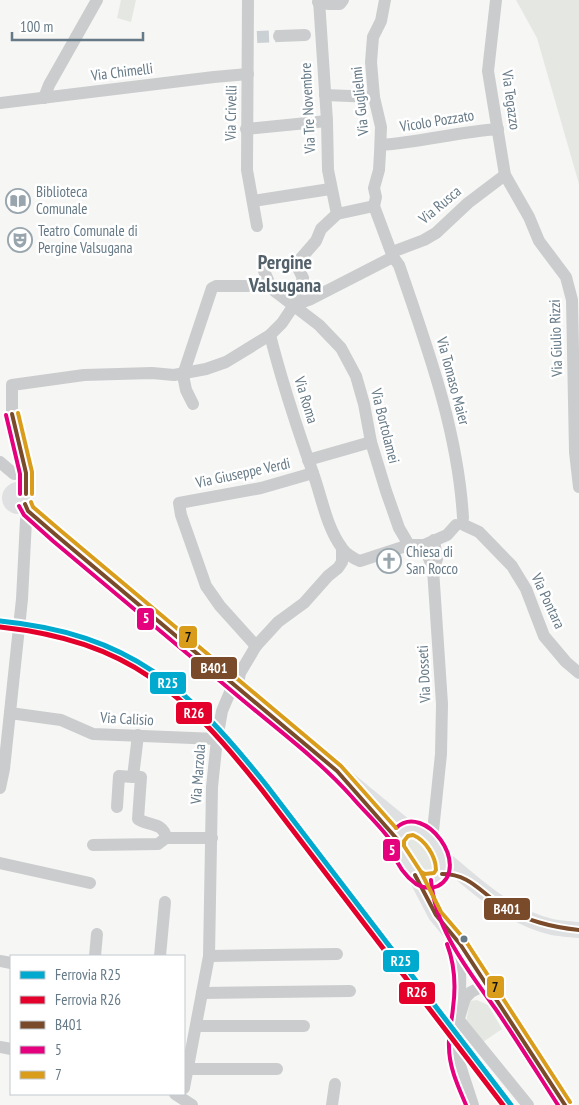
<svg xmlns="http://www.w3.org/2000/svg" width="579" height="1105" viewBox="0 0 579 1105" font-family="'PT Sans Narrow',sans-serif">
<rect width="100%" height="100%" fill="#f6f6f5"/>
<g fill="#e5e8e2">
<polygon points="121,0 136,0 131,22 117,18"/>
<polygon points="516,0 579,0 579,184 537,38"/>
<path d="M411 834C426 843 435 851 435 870L427 876 405 853 404 839Z"/>
<polygon points="477,1000 488,1005 502,1029 483,1042 466,1022 470,1001"/>
</g>
<g fill="none" stroke-linecap="round" stroke-linejoin="round">
<polyline stroke="#cad0d4" stroke-width="12" stroke-dasharray="12 6" stroke-linecap="butt" points="257,37 279,36"/>
<g stroke="#cbcccd" stroke-width="12">
<polyline points="248,0 247,170 257,226"/>
<polyline points="319,0 327,121 328,170 337,214"/>
<polyline points="496,0 488,71 505,175 529,217 539,241 566,277 572,300 575,452 579,487"/>
<polyline points="318,2 329,4 340,4 343,0"/>
<polyline points="279,36 305,35"/>
<polyline points="325,95 374,97"/>
<polyline points="44,98 49,85 97,0"/>
<polyline points="0,103 214,77 248,74"/>
<polyline points="246,129 327,121"/>
<path d="M381 145C420 142 459 132 498 129"/>
<polyline points="253,201 330,189"/>
<path d="M374 206 393 257 399 265C427 347 458 430 463 518"/>
<polyline points="374,206 376,197 374,188 379,170 380,153 381,127 374,97 371,62 373,37 381,21 385,0"/>
<polyline points="392,252 424,240 436,233 468,203 505,175"/>
<polyline points="264,271 272,289 319,325 341,348 356,376 364,404 371,442 386,491 399,528 409,545"/>
<polyline points="294,305 303,278 296,264 316,241 321,229 337,214 374,206"/>
<path d="M270 335C282 382 297 428 313 473 322 498 326 526 342 548 345 553 354 559 360 561L409 545H424L447 535 456 525"/>
<polyline points="193,404 186,390 183,375 212,288 216,286 247,286 268,282"/>
<polyline points="308,460 371,442"/>
<polyline points="0,462 14,474 26,473"/>
<polyline points="26,494 26,473 12,414 12,385 84,375 152,373 174,375 206,369 226,362 270,335 282,323 294,305 311,299 393,257"/>
<polyline points="464,525 479,532 512,566 526,589 544,636 566,662 579,673"/>
<polyline points="424,545 433,569 442,704 441,754 433,831 435,846"/>
<polyline points="433,569 437,559 434,540"/>
<polyline points="256,646 220,606 206,586 181,515 179,503 261,488 313,473"/>
<polyline points="237,689 240,673 256,646 278,622 304,603 328,576 338,568 342,562 342,549"/>
<polyline points="10,713 61,720 93,734 217,739"/>
<path d="M138 735 133 777H141L138 819C148 826 164 822 166 838"/>
<polyline points="0,788 4,769 22,599 26,520 28,511"/>
<polyline points="117,807 119,776 133,777"/>
<polyline points="93,845 158,844 166,838 212,838"/>
<polyline points="0,863 90,883"/>
<path d="M452 941C464 968 460 991 458 1019L528 1105"/>
<polyline points="95,956 97,934"/>
<polyline points="160,956 165,902"/>
<polyline points="209,956 337,954"/>
<polyline points="0,961 11,963"/>
<polyline points="202,993 350,991"/>
<polyline points="196,1026 304,1026"/>
<polyline points="0,1047 11,1049"/>
<polyline points="187,1069 277,1069"/>
<polyline points="184,1088 209,956 212,787 217,739 222,711 233,685"/>
<polyline points="175,1094 192,1105"/>
<polyline points="332,1105 335,1084"/>
<polyline points="473,1105 455,1050 455,1032 465,998 471,992 487,984"/>
</g>
<g stroke="#dfe0e1" stroke-width="16">
<circle cx="18" cy="498" r="8"/>
<polyline points="25,504 28,511 57,536 222,676 407,828"/>
<path d="M369 806 397 839 398 848 415 875 424 881C464 881 432 825 407 828L399 833 397 839"/>
<path d="M442 857C475 885 507 916 552 927 561 929 570 929 579 930"/>
<polyline points="415,875 436,915 460,944 483,978 565,1105"/>
</g>
<defs>
<g id="bus-1">
<polyline points="12,414 26,473 26,494"/>
<polyline points="25,504 28,511 57,536 337,771 397,839"/>
<path d="M442 874C470 874 480 892 502 906 527 921 551 927 579 930"/>
<polyline points="415,875 436,915 460,944 565,1105"/>
</g>
<g id="bus-2">
<polyline points="6,415 20,474 20,494"/>
<path d="M19 506 24 515 53 541C115 593 177 645 239 697 277 729 319 760 352 797 362 809 382 828 390 840 391 843 391 847 392 851 397 864 405 876 416 884 423 888 431 889 438 886 472 867 425 801 396 828"/>
<path d="M431 880C435 930 469 971 497 1011 518 1042 538 1074 558 1105"/>
<path d="M447 944C455 965 456 986 453 1008 452 1021 448 1034 449 1047 449 1067 458 1086 466 1105"/>
</g>
<g id="bus-3">
<polyline points="18,413 32,472 32,494"/>
<polyline points="31,502 33,507 61,531 341,766 396,828"/>
<path d="M413 835C425 840 436 856 436 870L434 873 425 874 421 872 404 846V841L408 836Z"/>
<polyline points="421,872 441,912 465,940 570,1102"/>
</g>
</defs>
<use href="#bus-1" stroke="#fff" stroke-width="8"/>
<use href="#bus-2" stroke="#fff" stroke-width="8"/>
<use href="#bus-3" stroke="#fff" stroke-width="8"/>
<use href="#bus-1" stroke="#7a4b2a" stroke-width="4"/>
<use href="#bus-2" stroke="#e5007d" stroke-width="4"/>
<use href="#bus-3" stroke="#da9d1b" stroke-width="4"/>
<defs>
<path id="rail-1" d="M0 621C131 634 188 687 267 786L511 1105"/>
<path id="rail-2" d="M0 627C129 641 185 693 262 790L503 1105"/>
</defs>
<use href="#rail-1" stroke="#fff" stroke-width="9"/>
<use href="#rail-2" stroke="#fff" stroke-width="9"/>
<use href="#rail-1" stroke="#00a9ce" stroke-width="5"/>
<use href="#rail-2" stroke="#e4002b" stroke-width="5"/>
</g>
<defs>
<symbol id="library-ring" viewBox="-11 -11 22 22"><circle r="9.5" fill="#fff" stroke="#98a5ad" stroke-width="1.5"/><path d="M-6-4Q-3-5.5-.7-3.5V5Q-3 3-6 4ZM6-4Q3-5.5 .7-3.5V5Q3 3 6 4Z" fill="#98a5ad"/></symbol>
<symbol id="theatre-ring" viewBox="-11 -11 22 22"><circle r="9.5" fill="#fff" stroke="#98a5ad" stroke-width="1.5"/><path d="M-5-5.5Q0-4 5-5.5V0Q5 5 0 6Q-5 5-5 0ZM-3.3-2.5H-1v1.5H-3.3ZM1-2.5H3.3v1.5H1ZM-2.8 1Q0 5.5 2.8 1Z" fill="#98a5ad"/></symbol>
<symbol id="church-ring" viewBox="-11 -11 22 22"><circle r="9.5" fill="#fff" stroke="#98a5ad" stroke-width="1.5"/><path d="M-1.2-6h2.4v3.5h3.3v2.4h-3.3V6h-2.4V-.1h-3.3v-2.4h3.3Z" fill="#98a5ad"/></symbol>
</defs>
<g fill-rule="evenodd">
<use href="#library-ring" x="4" y="187" width="28" height="28"/>
<use href="#theatre-ring" x="6" y="226" width="28" height="28"/>
<use href="#church-ring" x="375" y="547" width="28" height="28"/>
</g>
<circle fill="#657986" stroke="#fff" stroke-width="2" cx="464" cy="939" r="4.5"/>
<g text-anchor="middle" stroke-width="5" stroke-linejoin="round" paint-order="stroke">
<g font-size="15" fill="#657986" stroke="#fff">
<text transform="translate(122 72) rotate(-7)" y="5">Via Chimelli</text>
<text transform="translate(511 100) rotate(82)" y="5">Via Tegazzo</text>
<text transform="translate(360 101) rotate(-96)" y="5">Via Guglielmi</text>
<text transform="translate(308 108) rotate(-93)" y="5">Via Tre Novembre</text>
<text transform="translate(231 113) rotate(-89)" y="5">Via Crivelli</text>
<text transform="translate(437 121) rotate(-9)" y="5">Vicolo Pozzato</text>
<text transform="translate(440 205) rotate(-40)" y="5">Via Rusca</text>
<text transform="translate(556 338) rotate(-92)" y="5">Via Giulio Rizzi</text>
<text transform="translate(453 381) rotate(75)" y="5">Via Tomaso Maier</text>
<text transform="translate(306 400) rotate(73)" y="5">Via Roma</text>
<text transform="translate(385 426) rotate(76)" y="5">Via Bortolamei</text>
<text transform="translate(243 473) rotate(-12)" y="5">Via Giuseppe Verdi</text>
<text transform="translate(548 601) rotate(65)" y="5">Via Pontara</text>
<text transform="translate(424 674) rotate(-93)" y="5">Via Dosseti</text>
<text transform="translate(127 719) rotate(3)" y="5">Via Calisio</text>
<text transform="translate(198 774) rotate(-86)" y="5">Via Marzola</text>
</g>
<g font-size="15" fill="#657986" stroke="#fff" text-anchor="start">
<text x="36" y="197">Biblioteca<tspan x="36" dy="17">Comunale</tspan></text>
<text x="38" y="236">Teatro Comunale di<tspan x="38" dy="17">Pergine Valsugana</tspan></text>
<text x="406" y="557">Chiesa di<tspan x="406" dy="17">San Rocco</tspan></text>
</g>
<g font-size="20" font-weight="bold" fill="#53616b" stroke="#fff">
<text x="285" y="269">Pergine<tspan x="285" dy="23">Valsugana</tspan></text>
</g>
</g>
<g stroke="#fff" stroke-width="2">
<rect x="136" y="607" width="19" height="24" rx="5" fill="#e5007d"/>
<rect x="178" y="625" width="20" height="24" rx="5" fill="#da9d1b"/>
<rect x="190" y="656" width="48" height="24" rx="5" fill="#7a4b2a"/>
<rect x="149" y="671" width="38" height="24" rx="5" fill="#00a9ce"/>
<rect x="175" y="701" width="38" height="24" rx="5" fill="#e4002b"/>
<rect x="382" y="838" width="19" height="24" rx="5" fill="#e5007d"/>
<rect x="483" y="897" width="48" height="24" rx="5" fill="#7a4b2a"/>
<rect x="382" y="949" width="38" height="24" rx="5" fill="#00a9ce"/>
<rect x="486" y="975" width="19" height="24" rx="5" fill="#da9d1b"/>
<rect x="398" y="981" width="38" height="24" rx="5" fill="#e4002b"/>
</g>
<g font-size="14" text-anchor="middle" font-weight="bold" fill="#fff">
<text x="146" y="623">5</text>
<text x="214" y="673">B401</text>
<text x="168" y="688">R25</text>
<text x="194" y="718">R26</text>
<text x="392" y="855">5</text>
<text x="507" y="914">B401</text>
<text x="401" y="966">R25</text>
<text x="417" y="997">R26</text>
</g>
<g font-size="14" text-anchor="middle" font-weight="bold" fill="#111">
<text x="188" y="642">7</text>
<text x="495" y="992">7</text>
</g>
<rect x="10" y="955" width="175" height="140" fill="#ffffff" stroke="#c1c9cf"/>
<rect x="20" y="971" width="25" height="8" fill="#00a9ce" stroke="#c1c9cf"/>
<text x="55" y="980" font-size="15" fill="#657986">Ferrovia R25</text>
<rect x="20" y="996" width="25" height="8" fill="#e4002b" stroke="#c1c9cf"/>
<text x="55" y="1005" font-size="15" fill="#657986">Ferrovia R26</text>
<rect x="20" y="1021" width="25" height="8" fill="#7a4b2a" stroke="#c1c9cf"/>
<text x="55" y="1030" font-size="15" fill="#657986">B401</text>
<rect x="20" y="1046" width="25" height="8" fill="#e5007d" stroke="#c1c9cf"/>
<text x="55" y="1055" font-size="15" fill="#657986">5</text>
<rect x="20" y="1071" width="25" height="8" fill="#da9d1b" stroke="#c1c9cf"/>
<text x="55" y="1080" font-size="15" fill="#657986">7</text>
<path d="M12 32v8h131v-8" fill="none" stroke="#657986" stroke-width="2.5"/>
<text x="20" y="32" font-size="15" fill="#657986" stroke="#ffffff" stroke-width="4" paint-order="stroke">100 m</text>
</svg>
